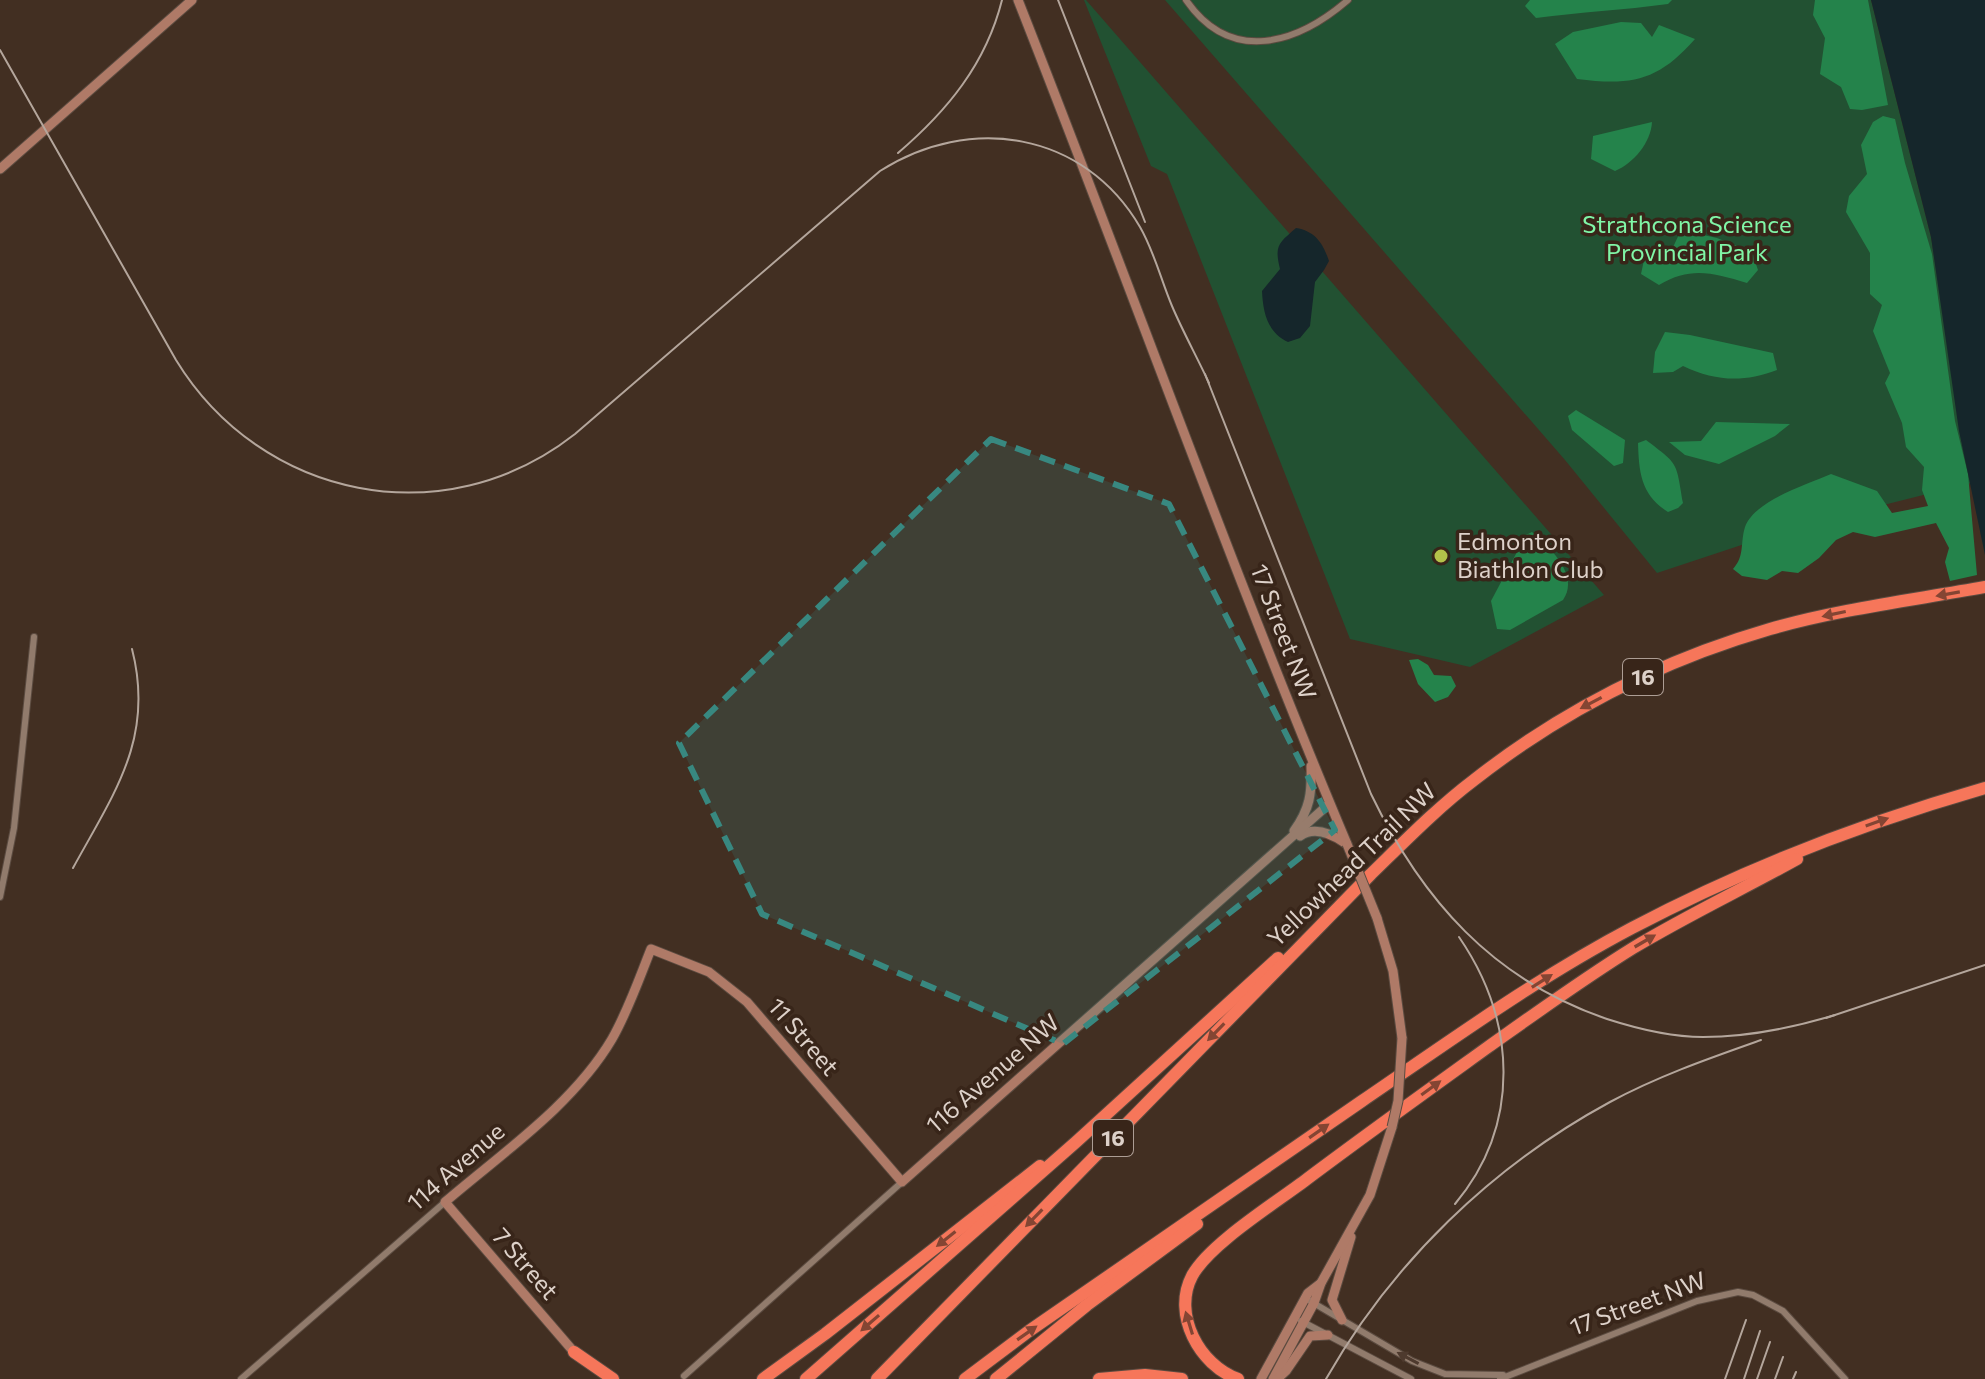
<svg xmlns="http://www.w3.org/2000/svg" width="1985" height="1379" viewBox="0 0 1985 1379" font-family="Commissioner,sans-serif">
<rect width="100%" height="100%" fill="#422f22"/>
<g fill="#225132">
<polygon points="1084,0 1086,0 1604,595 1470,667 1350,639 1167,174 1151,166"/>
<polygon points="1165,0 1871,0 1931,237 1971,483 1796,527 1657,573 1565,460"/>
</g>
<g fill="#24834b">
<path d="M1530 0H1672L1668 4C1624 10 1580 12 1536 18L1525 6Z"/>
<polygon points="1815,0 1868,0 1888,105 1862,110 1850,109 1841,87 1820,74 1825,38 1813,15"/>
<path d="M1621 22 1641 23 1652 37 1659 25 1695 39C1658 81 1632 86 1577 79L1555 44 1573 32Z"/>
<path d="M1883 116 1895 119 1905 163 1932 254 1955 421 1968 474 1977 575 1950 581 1945 562 1949 548 1936 523 1875 537 1853 532 1836 540 1819 558 1798 573 1782 571 1767 580 1742 576 1733 569C1745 556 1740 543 1745 527 1755 500 1806 485 1831 474L1877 491 1892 513 1928 506 1922 490 1924 467 1906 447 1902 423 1885 383 1890 373 1873 331 1882 305 1870 294V253L1846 212 1849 196 1867 174 1861 145 1873 122Z"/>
<path d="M1652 122C1651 142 1634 163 1615 171L1591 159 1593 136Z"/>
<path d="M1681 230 1717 238 1752 252 1758 270 1747 283C1713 273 1691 266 1659 285L1641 274 1644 260 1668 258Z"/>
<path d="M1665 332 1690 335 1773 353 1777 370C1743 383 1715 381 1683 366L1673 372 1653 373 1655 352Z"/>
<polygon points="1576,410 1625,440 1623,463 1614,466 1572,430 1568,416"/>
<polygon points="1716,422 1790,424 1775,436 1719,464 1685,455 1669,442 1701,441"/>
<path d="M1646 440C1679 465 1676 461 1683 503L1678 508 1668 512C1641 495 1639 473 1638 443Z"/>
<path d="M1532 532C1550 548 1580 575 1563 600L1510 630 1497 629 1491 601 1526 535Z"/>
<polygon points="1418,659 1428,665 1434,675 1451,676 1456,686 1448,697 1435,702 1418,684 1409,660"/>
</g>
<g fill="#15262b">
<polygon points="1871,0 1985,0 1985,555 1959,431 1931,237"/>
<path d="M1296 228C1315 231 1323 243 1329 261L1324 270 1315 282 1310 326 1300 338 1288 342C1267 332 1263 312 1262 291L1280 269C1274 245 1279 243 1296 228Z"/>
</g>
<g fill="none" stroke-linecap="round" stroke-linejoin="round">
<defs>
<g id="street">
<path d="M1186 0C1231 65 1297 44 1348 0"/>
<polyline points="0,897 14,828 34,637"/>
<polyline points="1305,1298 1412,1361 1445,1374 1503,1375"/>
<polyline points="1301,1321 1411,1379"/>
<polyline points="684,1376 902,1182"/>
<polyline points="241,1379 445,1202"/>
<polyline points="1500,1379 1697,1301 1738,1292 1753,1295 1783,1311 1845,1379"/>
</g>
<g id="secondary">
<path d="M1018 0C1129 281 1230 566 1347 844"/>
<polyline points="0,169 192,0"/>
<path d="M1294 831C1310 809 1312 793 1311 766"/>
<path d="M1300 836C1314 826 1332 834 1345 843"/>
<polyline points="1377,918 1393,971 1402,1038"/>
<polyline points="1342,1320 1332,1300 1351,1237"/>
<path d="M574 1352 445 1202C502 1153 573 1105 612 1039 628 1011 639 979 651 949L709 972 747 1002 902 1182 1329 804"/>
<polyline points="1261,1379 1308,1293 1321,1283"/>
<polyline points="1273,1379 1314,1303 1321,1283 1370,1195 1392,1127"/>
<polyline points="1277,1379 1286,1371 1310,1336 1328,1335"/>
</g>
<g id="highway">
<polyline points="574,1352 613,1379"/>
<polyline points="763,1379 825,1334 1040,1166"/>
<polyline points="806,1379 1076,1142 1278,958"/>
<path d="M877 1379 1371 874C1404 842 1437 808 1474 780 1562 711 1663 660 1770 629 1840 609 1914 600 1985 587"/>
<path d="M965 1379 1029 1331C1140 1255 1251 1178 1362 1101 1450 1041 1537 978 1632 928 1744 869 1863 823 1985 788"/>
<polyline points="996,1379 1087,1305 1197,1224"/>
<polyline points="1099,1379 1145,1375 1182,1379"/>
<path d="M1238 1379C1199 1365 1172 1314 1192 1276 1209 1244 1277 1202 1307 1179 1367 1134 1427 1091 1488 1047 1536 1013 1583 979 1633 948 1686 916 1743 889 1797 859"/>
</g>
</defs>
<use href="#street" stroke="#5b4b40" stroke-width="8"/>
<use href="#secondary" stroke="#5b4b40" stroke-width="11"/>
<use href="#highway" stroke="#5b4b40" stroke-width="14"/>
<use href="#street" stroke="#917b6c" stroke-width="6"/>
<use href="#secondary" stroke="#af7a67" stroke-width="9"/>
<use href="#highway" stroke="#f6765a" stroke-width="12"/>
<g stroke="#b4a69c" stroke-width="2">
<polyline points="1058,0 1145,222"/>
<path d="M0 50 176 360C261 499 444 537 575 434L880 171C969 114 1084 131 1140 227 1154 251 1161 280 1172 306 1183 332 1197 357 1209 383"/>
<path d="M898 153C947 111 986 64 1002 0"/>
<path d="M1205 374 1371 794C1422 900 1493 980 1607 1019 1638 1029 1671 1037 1703 1037 1748 1037 1792 1028 1835 1015"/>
<path d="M73 868C114 793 155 738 132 649"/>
<polyline points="1826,1018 1985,965"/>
<path d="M1455 1204C1522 1124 1516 1020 1459 937"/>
<path d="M1326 1379C1392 1263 1492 1166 1610 1102 1658 1076 1710 1058 1761 1040"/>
<polyline points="1725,1379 1746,1320"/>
<polyline points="1744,1379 1760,1331"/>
<polyline points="1757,1379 1770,1342"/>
<polyline points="1775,1379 1783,1357"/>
<polyline points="1793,1379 1796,1372"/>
</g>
<defs>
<g id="secondary-bridge">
<polyline points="1347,844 1377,918"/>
<polyline points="1392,1127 1398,1101 1402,1038"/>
</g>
</defs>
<use href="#secondary-bridge" stroke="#5b4b40" stroke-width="11" stroke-linecap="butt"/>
<use href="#secondary-bridge" stroke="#af7a67" stroke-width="9"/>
</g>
<defs><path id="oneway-solid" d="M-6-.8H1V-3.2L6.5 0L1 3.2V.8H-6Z" transform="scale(2)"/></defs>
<g fill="#844533">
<use href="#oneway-solid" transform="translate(1948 594) rotate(170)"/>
<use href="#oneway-solid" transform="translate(1834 614) rotate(168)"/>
<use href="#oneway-solid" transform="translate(1591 703) rotate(152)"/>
<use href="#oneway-solid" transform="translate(1877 822) rotate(-19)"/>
<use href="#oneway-solid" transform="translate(1645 941) rotate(-30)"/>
<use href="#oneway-solid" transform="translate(1542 981) rotate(-32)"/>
<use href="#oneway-solid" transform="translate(1216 1032) rotate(134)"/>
<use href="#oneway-solid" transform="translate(1431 1088) rotate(-36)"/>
<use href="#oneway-solid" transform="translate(1319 1131) rotate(-35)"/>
<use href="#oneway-solid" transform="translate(1034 1218) rotate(134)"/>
<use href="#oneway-solid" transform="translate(946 1239) rotate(142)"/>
<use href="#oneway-solid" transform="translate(870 1323) rotate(139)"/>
<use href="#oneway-solid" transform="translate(1189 1323) rotate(-107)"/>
<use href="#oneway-solid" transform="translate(1027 1333) rotate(-35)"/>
</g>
<use fill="#4e3a2e" href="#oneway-solid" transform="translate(1408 1358) rotate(-152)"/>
<path fill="#388880" fill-opacity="0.2" stroke="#388880" stroke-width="6" stroke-dasharray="16 10" stroke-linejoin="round" d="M991 439 1169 504 1335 830 1063 1044 762 914 679 743Z"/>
<circle fill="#b4c24a" stroke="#382519" stroke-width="3" cx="1441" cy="556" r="8"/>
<g text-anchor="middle" stroke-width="7" stroke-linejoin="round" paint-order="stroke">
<g fill="#382519" stroke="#ac9d94" stroke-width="2">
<rect x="1623" y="659" width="40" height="36" rx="6"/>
<rect x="1093" y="1120" width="40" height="36" rx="6"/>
</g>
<g font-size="22" font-weight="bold" fill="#ddd1c9">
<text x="1643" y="685">16</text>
<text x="1113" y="1146">16</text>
</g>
<g font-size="24" fill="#80f6a7" stroke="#382519">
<text x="1687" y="233">Strathcona Science<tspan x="1687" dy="28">Provincial Park</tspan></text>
</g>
<g font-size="24" fill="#ddd1c9" stroke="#382519" text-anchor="start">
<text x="1457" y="550">Edmonton<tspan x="1457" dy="28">Biathlon Club</tspan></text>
</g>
<g font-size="24" fill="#ddd1c9" stroke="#382519">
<text transform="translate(1283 632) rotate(69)" y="8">17 Street NW</text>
<text transform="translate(1352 865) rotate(-44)" y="8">Yellowhead Trail NW</text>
<text transform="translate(803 1037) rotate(49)" y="8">11 Street</text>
<text transform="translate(993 1074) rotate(-41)" y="8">116 Avenue NW</text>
<text transform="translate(456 1167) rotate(-41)" y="8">114 Avenue</text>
<text transform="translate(525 1264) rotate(49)" y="8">7 Street</text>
<text transform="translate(1638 1304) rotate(-20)" y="8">17 Street NW</text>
</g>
</g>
</svg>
